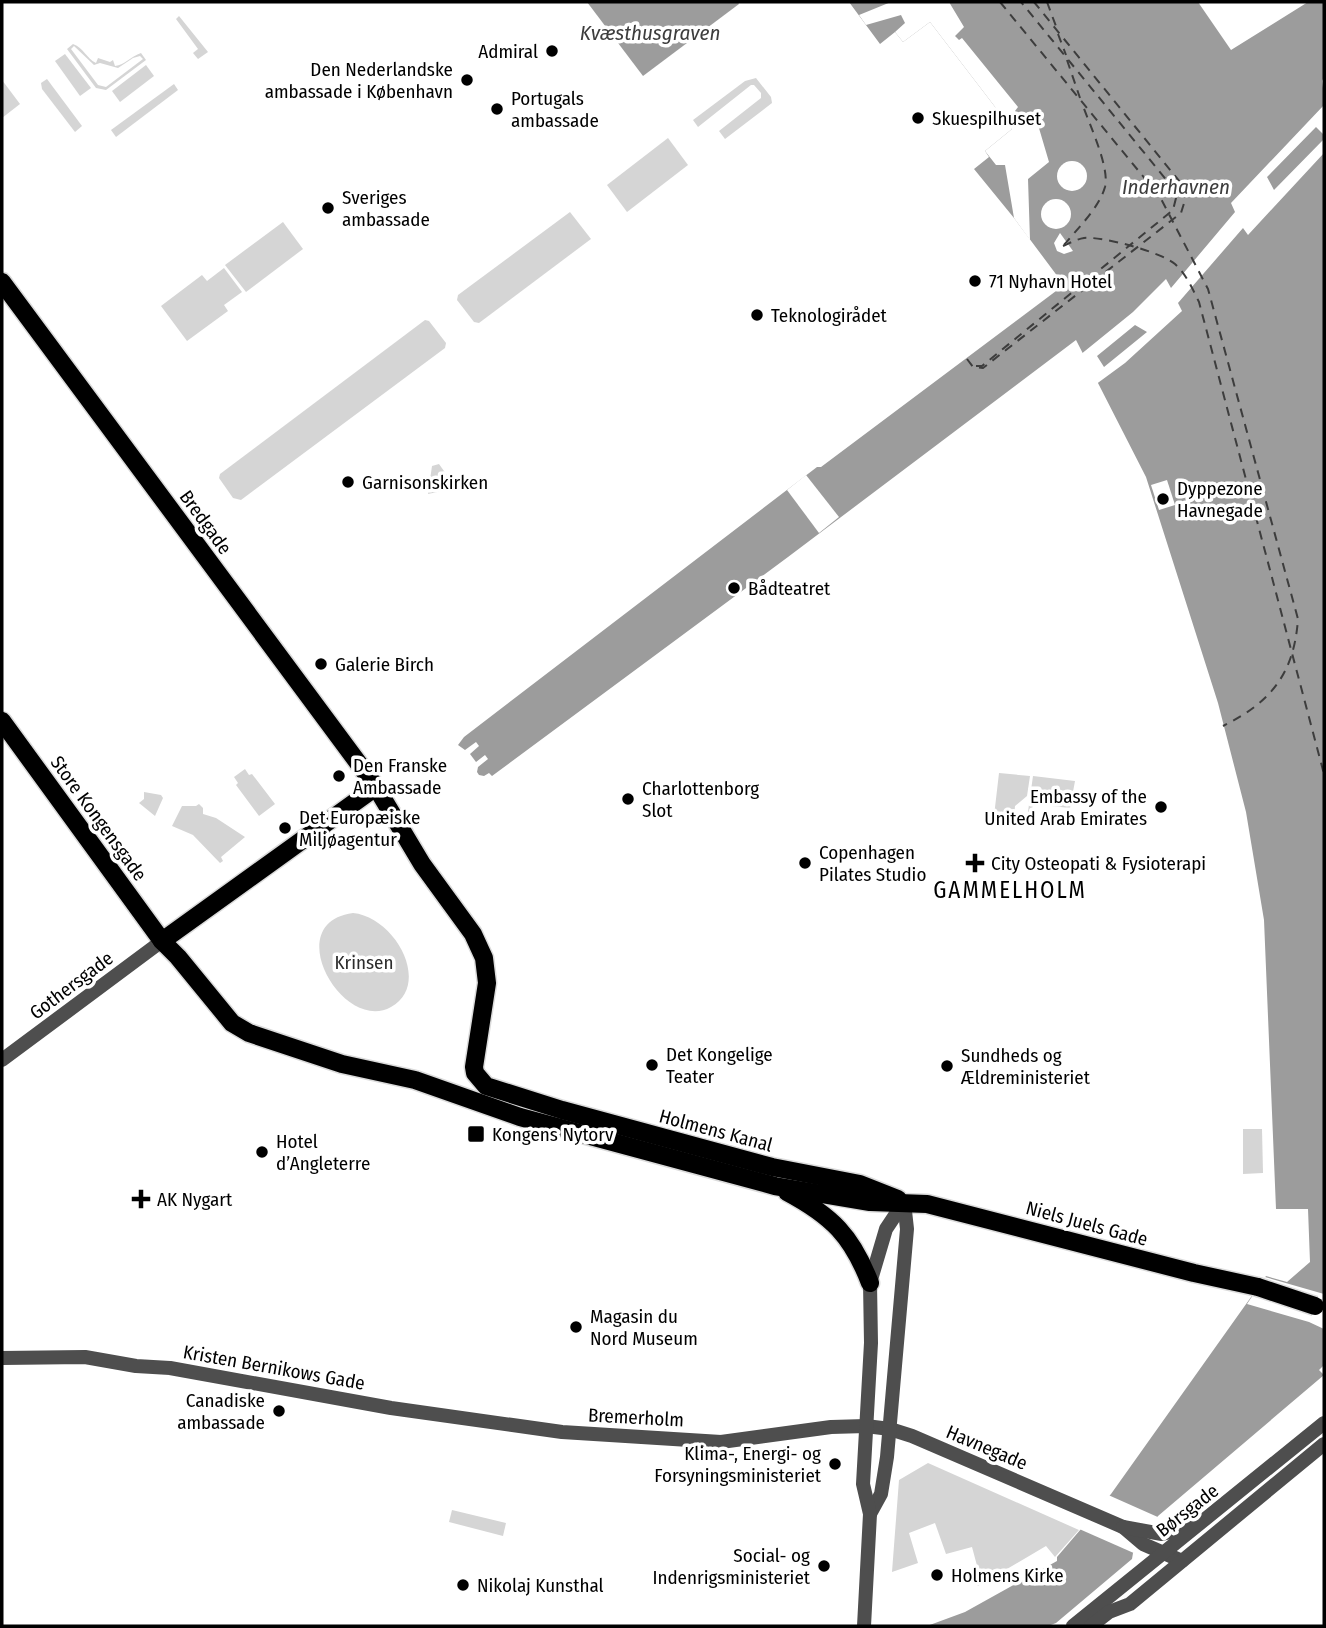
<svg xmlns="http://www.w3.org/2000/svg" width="1326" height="1628" viewBox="0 0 1326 1628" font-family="'Fira Sans Condensed',sans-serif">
<rect width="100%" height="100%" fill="#fff"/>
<g fill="#d5d5d5" fill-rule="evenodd">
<polygon points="179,16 208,52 198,59 193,53 198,49 176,19"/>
<path d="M73 44C84 48 86 58 96 63L98 58 110 62 113 60 115 66C125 65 131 56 141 53L146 60 106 90 96 88 67 49ZM74 46 94 65 100 63 118 68 133 58 140 56 143 59 106 87 98 85 71 49Z"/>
<polygon points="65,54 91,88 80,96 55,61"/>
<polygon points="146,65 154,76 120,102 112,91"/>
<polygon points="756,78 771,97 772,103 725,139 719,131 761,98 761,93 754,85 751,85 698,127 693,120 745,81"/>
<polygon points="47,79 82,126 75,132 42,89 41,83"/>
<polygon points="2,80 20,104 2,118"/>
<polygon points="174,84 178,90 116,137 111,130"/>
<polygon points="668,138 688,165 627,212 607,185"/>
<polygon points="570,212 591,239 479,323 474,322 457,300 458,295"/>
<polygon points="283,222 303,249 246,292 225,265"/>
<polygon points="224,268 242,292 224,305 228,311 187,341 161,306 202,275 207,281"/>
<polygon points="425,320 429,321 446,343 445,348 241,500 233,498 219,478 220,474"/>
<polygon points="439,464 456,488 428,494 432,466"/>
<polygon points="245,769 249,775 252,774 275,804 259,816 236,785 238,783 234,777"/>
<polygon points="999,773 1030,776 1027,796 1015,806 1014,818 1027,819 1033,776 1075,781 1070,808 1033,804 1030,822 1003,820 994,816"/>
<polygon points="144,792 161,795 163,798 155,816 139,803 144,799"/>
<polygon points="199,804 203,808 203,814 216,818 245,837 221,857 223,861 220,863 193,835 172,826 182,806 196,806"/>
<path d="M353 913C395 917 432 984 391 1007 343 1034 279 923 353 913Z"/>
<polygon points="1243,1129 1262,1129 1263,1173 1243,1174"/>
<polygon points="928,1463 1079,1530 1055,1557 1046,1546 978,1586 976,1583 984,1578 979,1573 972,1547 946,1554 935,1523 909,1533 918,1563 892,1572 899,1480"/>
<polygon points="452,1510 506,1523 503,1536 449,1522"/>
</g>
<g fill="#9c9c9c">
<polygon points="587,2 738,2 739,4 643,76"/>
<polygon points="849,2 1198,2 1231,50 1308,2 1324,2 1324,77 1322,81 1324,95 1324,1365 1319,1370 1324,1375 1158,1516 1133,1553 1132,1559 1056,1623 1048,1626 927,1626 965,1612 1057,1561 1057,1557 1111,1494 1266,1276 1287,1282 1310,1262 1308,1209 1276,1209 1264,920 1246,812 1218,703 1146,477 1076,340 788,557 492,776 489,773 484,776 479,775 477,772 478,767 488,759 485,755 476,762 470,754 479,746 476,742 465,750 458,745 464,737 817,467 821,467 1064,285 1014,218 974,169 989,157 985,151 1012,129 930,22 903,42 895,32 880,44"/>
</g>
<g fill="#fff" fill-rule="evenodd">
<polygon points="891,2 949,2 964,27 955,36 959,40 962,38 1018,107 1015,111 1021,119 1036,118 1049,162 1028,179 1030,240 1014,218 1005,165 996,165 985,151 1012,129 930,22 903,42 895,32 905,23 901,15 866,25 859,15"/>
<path d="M1324 105V135L1316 127 1267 177 1274 190 1324 139V153L1248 235 1243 228 1178 303 1182 311 1125 363 1095 385 1080 355 1133 312 1166 279 1171 288 1235 212 1231 203ZM1135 325 1147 332 1104 367 1097 356Z"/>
<circle cx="1072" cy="176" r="15"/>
<circle cx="1056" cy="214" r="15"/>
<polygon points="1060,233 1073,251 1064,254 1057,251 1054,243"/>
<polygon points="806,475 839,517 819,533 787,490"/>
<polygon points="1167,480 1175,505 1159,510 1151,485"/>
<polygon points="1265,1277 1324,1294 1324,1329 1309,1322 1247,1304"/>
<polygon points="1106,1494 1160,1518 1136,1554 1077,1528"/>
</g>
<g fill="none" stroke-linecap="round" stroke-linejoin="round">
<g stroke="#3d3d3d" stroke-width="2" stroke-dasharray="9 7" stroke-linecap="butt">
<path d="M1000 2 1160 197 1208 289 1298 619C1294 674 1271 702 1223 726"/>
<polyline points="1047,2 1057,29"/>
<polyline points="1058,34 1066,55"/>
<polyline points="1067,60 1080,98"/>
<path d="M1064 245C1078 228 1099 208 1105 187 1110 167 1089 124 1082 103"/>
<path d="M1063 246C1070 243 1077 239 1084 238 1102 236 1161 252 1175 264 1186 274 1192 288 1199 302L1324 774"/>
<polyline points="967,359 973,367 983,368 1181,213 1185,200 1184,187 1034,2"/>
<polyline points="976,366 982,366 1173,210 1176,198 1173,188 1021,2"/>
</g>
<defs>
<g id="major">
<polyline points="2,282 376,787 422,864 473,934 484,958 487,983 474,1067 475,1073 486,1086 562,1110 772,1167 860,1184 898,1199"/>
<polyline points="2,721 162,941 178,957 232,1023 249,1033 342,1064 415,1080 520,1117 775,1186 870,1202 927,1204 1194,1273 1258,1287"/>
<polyline points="162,941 376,787"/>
<path d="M787 1192C832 1216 852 1236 870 1283"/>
</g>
</defs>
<use href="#major" stroke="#dbdbdb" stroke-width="21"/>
<g stroke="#4e4e4e" stroke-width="14">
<polyline points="2,1060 162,941"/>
<polyline points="2,1358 85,1357 136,1366 170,1368 391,1408 562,1432 721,1442 831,1427 866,1426 890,1429 912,1436 1123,1527 1143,1544 1182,1561"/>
<polyline points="870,1514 881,1494 887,1457 907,1229 904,1202"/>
<polyline points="1123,1527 1162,1534 1192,1527"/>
<polyline points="864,1626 870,1514 863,1484 871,1343 870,1283 886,1229 904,1202"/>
<polyline points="1073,1626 1324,1423"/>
<polyline points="1091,1626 1109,1612 1130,1604 1324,1444"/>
</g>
<use href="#major" stroke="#000" stroke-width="18"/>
<defs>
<polyline id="major-bridge" points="1258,1287 1315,1306"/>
</defs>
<use href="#major-bridge" stroke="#dbdbdb" stroke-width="21" stroke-linecap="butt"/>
<use href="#major-bridge" stroke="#000" stroke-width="18"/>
</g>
<g fill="#000" stroke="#fff" stroke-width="2.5">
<circle cx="552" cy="51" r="7"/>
<circle cx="467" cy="80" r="7"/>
<circle cx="497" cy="109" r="7"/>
<circle cx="918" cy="118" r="7"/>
<circle cx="328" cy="208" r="7"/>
<circle cx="975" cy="281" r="7"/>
<circle cx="757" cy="315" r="7"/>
<circle cx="348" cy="482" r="7"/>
<circle cx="1163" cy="499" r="7"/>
<circle cx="734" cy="588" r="7"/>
<circle cx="321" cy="664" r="7"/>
<circle cx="339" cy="776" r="7"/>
<circle cx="628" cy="799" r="7"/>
<circle cx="1161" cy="807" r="7"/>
<circle cx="285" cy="828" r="7"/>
<circle cx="805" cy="863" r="7"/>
<path d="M971.5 852.5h7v7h7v7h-7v7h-7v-7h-7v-7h7z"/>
<circle cx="652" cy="1065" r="7"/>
<circle cx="947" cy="1066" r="7"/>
<rect x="467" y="1125" width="18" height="18" rx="3.5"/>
<circle cx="262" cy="1152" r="7"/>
<path d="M137.5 1188.5h7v7h7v7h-7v7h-7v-7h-7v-7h7z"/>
<circle cx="576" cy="1327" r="7"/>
<circle cx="279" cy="1411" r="7"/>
<circle cx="835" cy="1464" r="7"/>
<circle cx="824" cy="1566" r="7"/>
<circle cx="937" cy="1575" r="7"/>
<circle cx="463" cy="1585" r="7"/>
</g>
<g text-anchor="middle" stroke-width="7" stroke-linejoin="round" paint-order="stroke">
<g font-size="19" fill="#000" stroke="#fff" text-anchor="start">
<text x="538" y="58" text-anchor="end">Admiral</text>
<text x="453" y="76" text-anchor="end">Den Nederlandske<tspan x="453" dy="22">ambassade i København</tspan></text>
<text x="511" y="105">Portugals<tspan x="511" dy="22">ambassade</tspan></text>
<text x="932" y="125">Skuespilhuset</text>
<text x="342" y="204">Sveriges<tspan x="342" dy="22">ambassade</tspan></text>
<text x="989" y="288">71 Nyhavn Hotel</text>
<text x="771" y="322">Teknologirådet</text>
<text x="362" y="489">Garnisonskirken</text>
<text x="1177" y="495">Dyppezone<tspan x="1177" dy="22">Havnegade</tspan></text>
<text x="748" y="595">Bådteatret</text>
<text x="335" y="671">Galerie Birch</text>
<text x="353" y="772">Den Franske<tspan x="353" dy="22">Ambassade</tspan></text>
<text x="642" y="795">Charlottenborg<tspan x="642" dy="22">Slot</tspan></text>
<text x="1147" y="803" text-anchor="end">Embassy of the<tspan x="1147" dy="22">United Arab Emirates</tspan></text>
<text x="299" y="824">Det Europæiske<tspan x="299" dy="22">Miljøagentur</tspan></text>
<text x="819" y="859">Copenhagen<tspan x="819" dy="22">Pilates Studio</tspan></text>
<text x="991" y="870">City Osteopati &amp; Fysioterapi</text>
<text x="666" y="1061">Det Kongelige<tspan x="666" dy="22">Teater</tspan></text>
<text x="961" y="1062">Sundheds og<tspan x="961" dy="22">Ældreministeriet</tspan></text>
<text x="492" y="1141">Kongens Nytorv</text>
<text x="276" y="1148">Hotel<tspan x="276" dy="22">d’Angleterre</tspan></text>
<text x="157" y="1206">AK Nygart</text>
<text x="590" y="1323">Magasin du<tspan x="590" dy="22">Nord Museum</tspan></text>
<text x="265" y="1407" text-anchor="end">Canadiske<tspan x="265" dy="22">ambassade</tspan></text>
<text x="821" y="1460" text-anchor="end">Klima-, Energi- og<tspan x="821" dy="22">Forsyningsministeriet</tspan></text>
<text x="810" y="1562" text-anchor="end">Social- og<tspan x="810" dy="22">Indenrigsministeriet</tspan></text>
<text x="951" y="1582">Holmens Kirke</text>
<text x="477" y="1592">Nikolaj Kunsthal</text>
</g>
<g font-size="19" fill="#000" stroke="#fff">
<text transform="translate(206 522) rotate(54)" y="7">Bredgade</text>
<text transform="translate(99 818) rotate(54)" y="7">Store Kongensgade</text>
<text transform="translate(71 985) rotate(-37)" y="7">Gothersgade</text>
<text transform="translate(716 1130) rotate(15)" y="7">Holmens Kanal</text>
<text transform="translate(1087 1223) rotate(15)" y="7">Niels Juels Gade</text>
<text transform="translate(274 1367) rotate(10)" y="7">Kristen Bernikows Gade</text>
<text transform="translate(636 1417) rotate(3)" y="7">Bremerholm</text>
<text transform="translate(987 1447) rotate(23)" y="7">Havnegade</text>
<text transform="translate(1187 1510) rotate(-38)" y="7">Børsgade</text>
</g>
<g font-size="19" fill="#2c2c2c" stroke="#fff">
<text x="364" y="969">Krinsen</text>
</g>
<g font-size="21" font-style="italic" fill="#3d3d3d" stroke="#fff">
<text x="650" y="40">Kvæsthusgraven</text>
<text x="1176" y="194">Inderhavnen</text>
</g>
<g font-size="23" letter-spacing="2" fill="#000" stroke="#fff">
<text x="1010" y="898">GAMMELHOLM</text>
</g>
</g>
<rect width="1326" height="1628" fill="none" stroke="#000000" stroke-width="7"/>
</svg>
